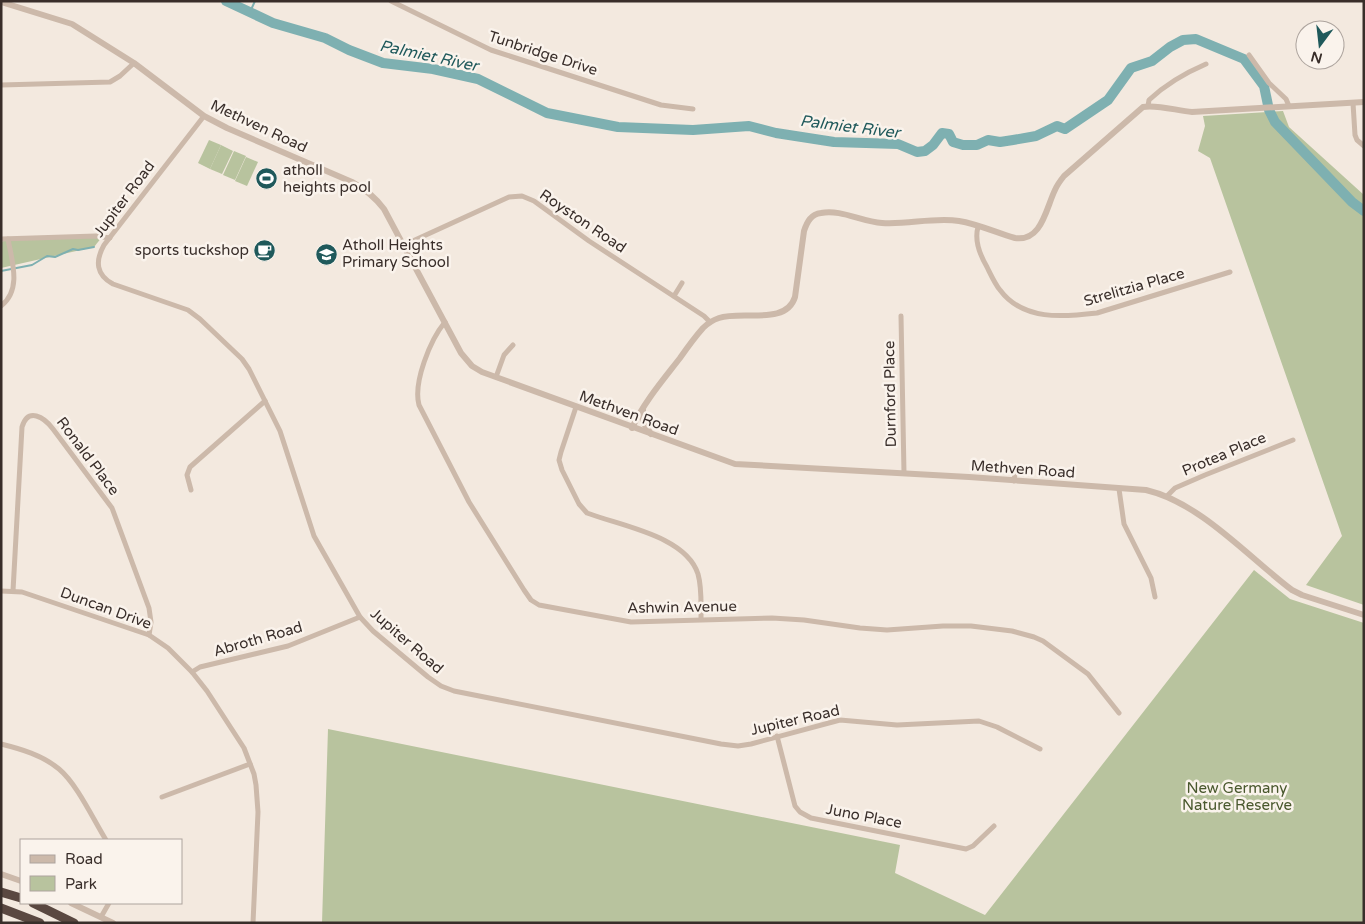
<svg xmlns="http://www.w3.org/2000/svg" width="1365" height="924" viewBox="0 0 1365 924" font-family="'Varela Round',sans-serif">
<rect width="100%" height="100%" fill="#f3e9df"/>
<g fill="#b8c39e">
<polygon points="1283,111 1289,127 1364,195 1364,605 1306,585 1342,536 1210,158 1198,151 1205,126 1203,116"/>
<polygon points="209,140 221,145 210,169 198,163"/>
<polygon points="221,145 233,151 222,174 210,169"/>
<polygon points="234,151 246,156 235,180 223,175"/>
<polygon points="246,157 258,162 247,186 235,181"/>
<polygon points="102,237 94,247 1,268 1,242 8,239"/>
<polygon points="1254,570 1290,599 1364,623 1364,923 322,923 328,729 900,845 895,873 985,915"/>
</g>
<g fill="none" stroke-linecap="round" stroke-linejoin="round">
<g stroke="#7eb0b1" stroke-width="2">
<polyline points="250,12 255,1"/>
<polyline points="1,271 32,265 47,256 55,257 73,249 78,250 94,247"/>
</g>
<polyline stroke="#7eb0b1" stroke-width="10" points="226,1 273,23 325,38 349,50 383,63 433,69 478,79 547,113 618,127 693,130 749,126 776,133 834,142 898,144 917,152 925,151 933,145 942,133 949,134 953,142 963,145 977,145 988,140 1000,142 1013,140 1036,136 1057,126 1065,129 1108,100 1131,68 1152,61 1170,47 1183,40 1196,39 1244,59 1264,86 1269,110 1275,122 1352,202 1364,211"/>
<g stroke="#ccb9aa" stroke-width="5">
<polyline points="391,1 491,50 661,105 693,109"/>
<polyline points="1249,55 1269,83 1286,99 1289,106"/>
<polyline points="1,85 110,82 120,76 134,63"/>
<polyline points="1353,103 1355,135 1357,140 1364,146"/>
<path d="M1148 106 1149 100C1166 84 1185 73 1206 64"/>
<path d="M204 116 104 245C95 261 96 275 113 284L188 310 200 319 242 359 249 369 280 431 314 536 360 617 373 631 428 677 441 686 454 691 721 744 738 746 751 744 840 720 897 725 979 721 997 727 1040 749"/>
<path d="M978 227C974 241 980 255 987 267 991 275 995 284 1000 290 1023 321 1063 317 1097 313L1230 272"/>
<polyline points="1,239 96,236 110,238"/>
<polyline points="404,245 509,197 522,196 534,201 589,241 704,316 710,322"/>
<polyline points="674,296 682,283"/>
<path d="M1 306C22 290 12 261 8 239"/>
<polyline points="901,316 904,473"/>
<path d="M445 322C430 340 413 383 419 405L469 502 524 590 531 600 539 605 631 622 772 618 804 620 860 628 887 630 943 626H971L1012 631 1034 637 1043 641 1088 674 1119 713"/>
<polyline points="496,377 504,355 513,345"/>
<path d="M576 407 561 452 559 460 562 470 579 504 587 513C621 526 686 536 698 574 702 588 701 605 701 619"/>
<polyline points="1014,481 1016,467"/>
<polyline points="1119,489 1124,524 1151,578 1155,597"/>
<polyline points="191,490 187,475 190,467 265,401"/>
<polyline points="1167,496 1175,488 1205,475 1293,440"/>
<polyline points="1,591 22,592 149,635 168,648 192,672 207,691 244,748 254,774 256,785 258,812 253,923"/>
<path d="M13 591 22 427C28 407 44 417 53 429L112 508 149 608 151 622 149 635"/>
<polyline points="192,672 200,667 288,646 360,617"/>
<polyline points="777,736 795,806 800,812 811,818 966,849 973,846 994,826"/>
<path d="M1 744C21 749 42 755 59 769 77 784 93 819 106 840"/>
<polyline points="162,797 250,764"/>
<polyline points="101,917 109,903"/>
</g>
<g stroke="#ccb9aa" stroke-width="6">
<path d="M1 2 72 24 134 63 204 116 227 128 352 182C365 189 375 197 384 209L461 353 472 366 482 372 735 464 969 477 1146 490C1201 503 1248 557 1292 590L1302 595 1364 615"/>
<polyline points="643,409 643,422 651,434"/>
<path d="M632 428C644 402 663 380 680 358 687 348 695 337 703 328 708 323 713 320 719 318 742 310 786 326 795 297L804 231C807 222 811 214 821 213 841 209 862 222 882 223 907 225 934 217 959 221 978 224 997 233 1015 238 1042 242 1046 208 1055 190 1057 185 1060 181 1064 176L1143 107C1156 104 1178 111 1192 112L1364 102"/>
<polyline points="1,874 21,881"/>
<polyline points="71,903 113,923"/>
</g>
<g stroke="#5a4841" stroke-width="9">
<polyline points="1,892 21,898"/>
<polyline points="33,903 74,923"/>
<polyline points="1,908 40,923"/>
</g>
</g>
<defs>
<symbol id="stadium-disc" viewBox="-11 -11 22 22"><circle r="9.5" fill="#1f595b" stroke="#faf3ec"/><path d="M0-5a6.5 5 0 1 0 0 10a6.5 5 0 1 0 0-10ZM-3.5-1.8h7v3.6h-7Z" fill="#fff"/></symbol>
<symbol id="cafe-disc" viewBox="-11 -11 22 22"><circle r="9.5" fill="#1f595b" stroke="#faf3ec"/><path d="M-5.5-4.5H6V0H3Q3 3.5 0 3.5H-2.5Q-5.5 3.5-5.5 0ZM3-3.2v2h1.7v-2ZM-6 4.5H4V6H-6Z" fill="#fff"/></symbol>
<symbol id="school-disc" viewBox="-11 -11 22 22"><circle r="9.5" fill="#1f595b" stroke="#faf3ec"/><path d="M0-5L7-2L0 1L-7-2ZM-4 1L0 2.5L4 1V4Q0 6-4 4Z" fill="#fff"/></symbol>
</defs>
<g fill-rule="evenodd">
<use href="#stadium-disc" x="254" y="166" width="25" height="25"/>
<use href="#cafe-disc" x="252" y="238" width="25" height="25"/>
<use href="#school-disc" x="314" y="242" width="25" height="25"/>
</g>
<g text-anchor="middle" stroke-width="5" stroke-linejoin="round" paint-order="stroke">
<g font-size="15" fill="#392e2a" stroke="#faf3ec">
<text transform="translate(543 53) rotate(18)" y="5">Tunbridge Drive</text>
<text transform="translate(259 126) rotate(25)" y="5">Methven Road</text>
<text transform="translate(124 199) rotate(-53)" y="5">Jupiter Road</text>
<text transform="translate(583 221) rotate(34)" y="5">Royston Road</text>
<text transform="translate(1134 287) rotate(-16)" y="5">Strelitzia Place</text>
<text transform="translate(890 394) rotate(-91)" y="5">Durnford Place</text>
<text transform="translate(629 413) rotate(20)" y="5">Methven Road</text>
<text transform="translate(1224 454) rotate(-23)" y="5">Protea Place</text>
<text transform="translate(88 456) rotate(53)" y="5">Ronald Place</text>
<text transform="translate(1023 469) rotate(4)" y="5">Methven Road</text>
<text transform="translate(682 607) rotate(-1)" y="5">Ashwin Avenue</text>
<text transform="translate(106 608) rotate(20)" y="5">Duncan Drive</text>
<text transform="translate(258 639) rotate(-16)" y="5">Abroth Road</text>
<text transform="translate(407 641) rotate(41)" y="5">Jupiter Road</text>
<text transform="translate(795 720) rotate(-13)" y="5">Jupiter Road</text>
<text transform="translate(864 816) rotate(11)" y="5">Juno Place</text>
</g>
<g font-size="15" fill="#392e2a" stroke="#faf3ec" text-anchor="start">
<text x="283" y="175">atholl<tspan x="283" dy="17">heights pool</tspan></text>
<text x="342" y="250">Atholl Heights<tspan x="342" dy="17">Primary School</tspan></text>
<text x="249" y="255" text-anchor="end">sports tuckshop</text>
</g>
<g font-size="15" fill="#49582d" stroke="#faf3ec">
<text x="1237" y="793">New Germany<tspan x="1237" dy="17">Nature Reserve</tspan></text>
</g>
<g font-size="16" font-style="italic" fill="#1f595b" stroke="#faf3ec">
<text transform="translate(429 55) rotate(12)" y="6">Palmiet River</text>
<text transform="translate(850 126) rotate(7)" y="6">Palmiet River</text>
</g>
</g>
<rect width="1365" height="924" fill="none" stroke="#392e2a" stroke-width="5"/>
<rect x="20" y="839" width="162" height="65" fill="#faf3ec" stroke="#ada49e"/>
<rect x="30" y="855" width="25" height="8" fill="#ccb9aa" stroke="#ada49e"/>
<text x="65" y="864" font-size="15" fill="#392e2a">Road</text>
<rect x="30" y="876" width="25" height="15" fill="#b8c39e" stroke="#ada49e"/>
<text x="65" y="889" font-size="15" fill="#392e2a">Park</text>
<g transform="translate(1320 45) rotate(195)"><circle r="24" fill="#faf3ec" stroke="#ada49e"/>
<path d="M0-4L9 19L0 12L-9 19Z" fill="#1f595b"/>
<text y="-8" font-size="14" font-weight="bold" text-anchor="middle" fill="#392e2a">N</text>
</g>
</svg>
